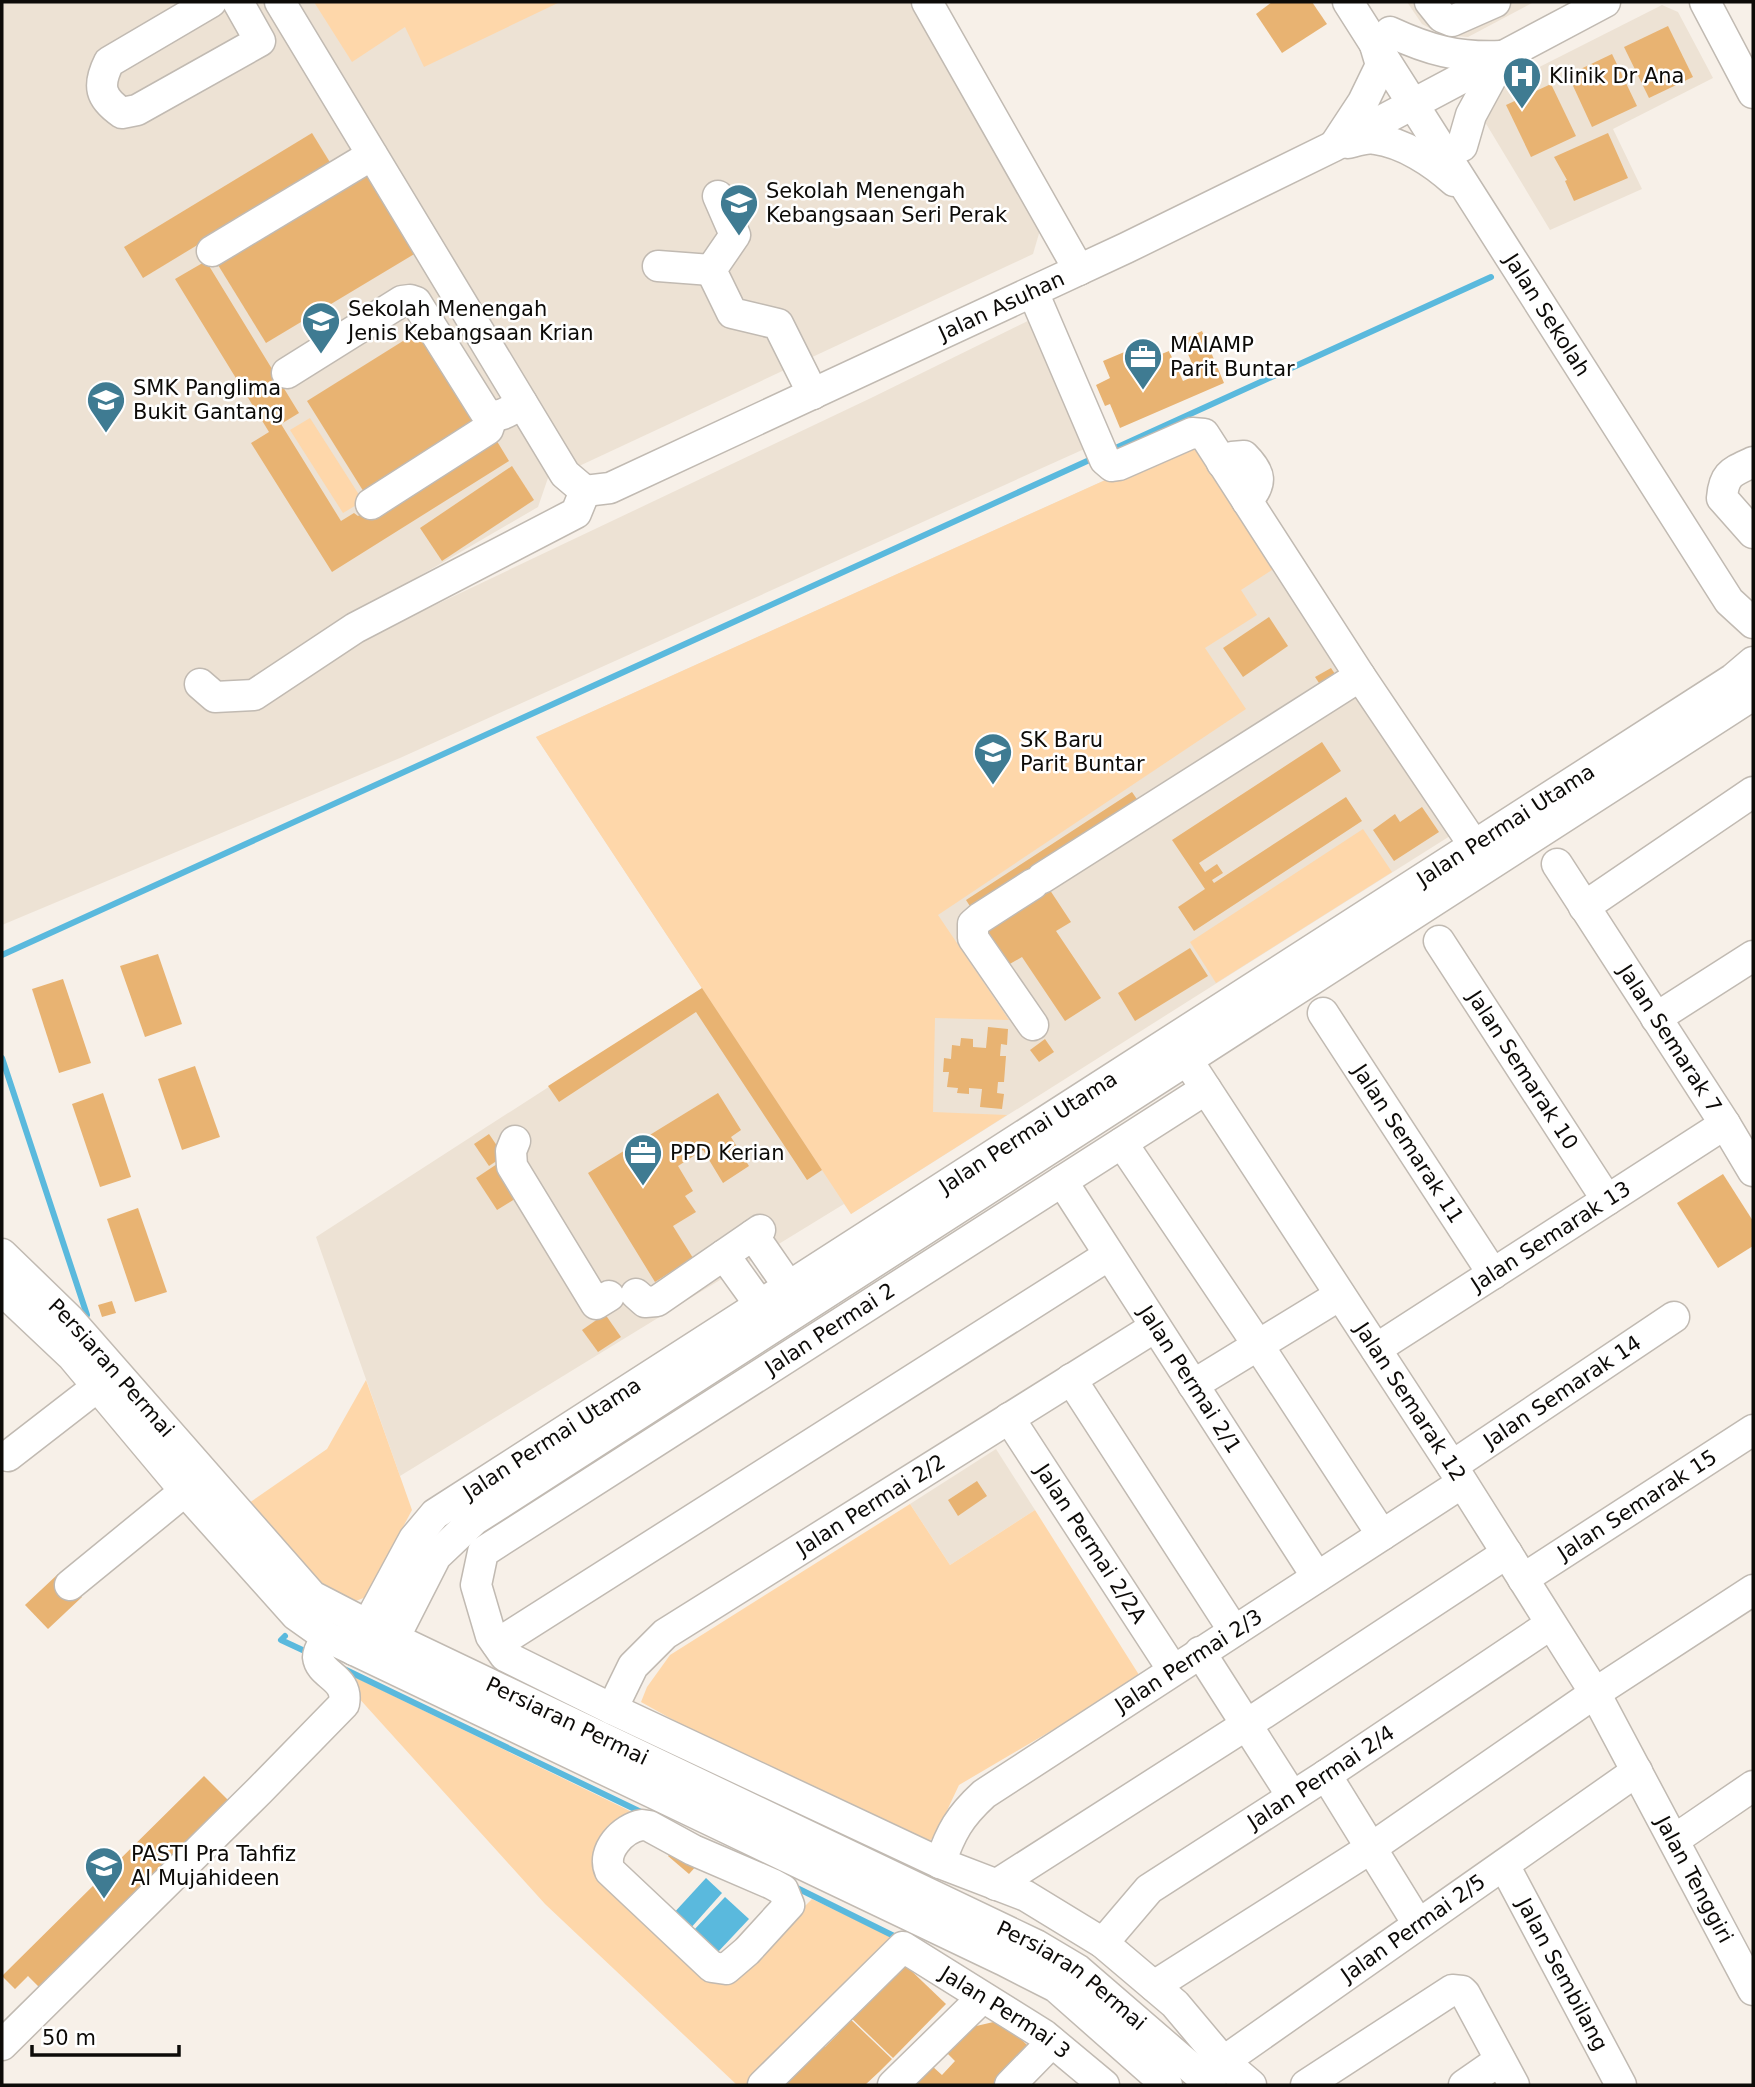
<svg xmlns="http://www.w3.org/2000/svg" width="1755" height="2087" viewBox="0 0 1755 2087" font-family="'DejaVu Sans',sans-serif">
<rect width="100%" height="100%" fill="#f7f0e8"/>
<!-- built -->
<g fill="#ede2d4">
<path d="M2,2h265l282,473 -11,32 -213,124 11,21 535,-254 165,-81 55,129 -691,312 -398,167z"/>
<path d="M299,2h614l130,218 -10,34 -456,213z"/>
<path d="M1407,2h127l-66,35 -26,-2 -20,-11z"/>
<path d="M1662,5l16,7 35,66 -100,51 29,60 -92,41 -65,-108 11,-33z"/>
<path d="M1194,440l256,396 -599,378 -7,-10 -444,272 -84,-239 386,-249 -166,-251z"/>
<path d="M996,1449l39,61 -85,55 -40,-61z"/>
</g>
<!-- green -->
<g fill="#fed7aa">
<path d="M314,2h246l-136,65 -19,-40 -53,35z"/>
<path d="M310,418l53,83 -20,12 -53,-83z"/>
<path d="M1194,440l81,128 -34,22 16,25 -52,33 41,61 -308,206 71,105 -74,-2 -2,94 74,3 -156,99 -315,-477z"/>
<path d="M1363,829l29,43 -176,111 -26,-41z"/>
<path d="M366,1380l46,130 -46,87 -23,9 -28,-16 -66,-87 78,-54z"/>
<path d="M910,1504l40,61 85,-55 106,168 -182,107 -24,51 -10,9 -212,-103 -72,-40 6,-15 23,-32z"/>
<path d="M328,1664l306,149 -33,39 131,127 80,-80 88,42 -151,144h-12l-192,-181z"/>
</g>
<!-- water -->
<g fill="#5ab9dd">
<path d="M706,1878l16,15 -33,37 -17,-15z"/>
<path d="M725,1897l24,22 -32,34 -24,-22z"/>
</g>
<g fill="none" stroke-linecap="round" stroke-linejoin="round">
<!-- stream -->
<g stroke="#5ab9dd" stroke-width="6">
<path d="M1109,451l382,-174"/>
<path d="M2,955l1094,-498"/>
<path d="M2,1058l85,257"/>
<path d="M285,1636l-4,4 28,13"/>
<path d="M344,1669l299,144"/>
<path d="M793,1886l107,53"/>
</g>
</g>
<!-- building -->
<g fill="#e8b372">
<path d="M1272,2h40l15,22 -45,29 -26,-39z"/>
<path d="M1668,26l25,51 -44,21 -25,-51z"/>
<path d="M1612,54l25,52 -45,21 -24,-52z"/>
<path d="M1551,84l25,52 -45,21 -25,-52z"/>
<path d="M312,133l19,31 -188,114 -19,-31z"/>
<path d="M1608,133l20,45 -54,23 -9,-20 2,-1 -13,-23z"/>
<path d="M368,174l48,79 -150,90 -48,-78z"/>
<path d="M206,261l93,152 -18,11 60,97 13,-8 4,3 134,-83 17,28 -177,111 -81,-129 18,-11 -94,-153z"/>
<path d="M427,326l60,96 -120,75 -60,-96z"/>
<path d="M1202,331l22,52 -104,45 -10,-24 -5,2 -9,-21 14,-7 -7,-17 45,-19 6,15 15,-6 14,30 14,-6 -15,-35z"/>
<path d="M512,466l22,34 -92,61 -22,-33z"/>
<path d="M1269,617l19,29 -45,31 -20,-29z"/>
<path d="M1331,668l6,9 -16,9 -6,-9z"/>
<path d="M1322,742l19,29 -142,92 6,9 12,-8 6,9 -11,7 2,3 132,-86 16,24 -168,110 -16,-24 27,-18 -33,-49z"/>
<path d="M1132,792l9,13 -103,67 33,50 -15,9 45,67 -36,23 -43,-64 -14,8 -42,-65z"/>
<path d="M1422,807l17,25 -45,29 -21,-31 22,-16 5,8z"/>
<path d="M1190,948l18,28 -73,45 -17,-28z"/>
<path d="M158,954l24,70 -37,13 -25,-71z"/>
<path d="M63,979l28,84 -32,10 -27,-84z"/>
<path d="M702,988l120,182 -15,10 -111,-168 -137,90 -11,-16z"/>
<path d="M988,1027l20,2 -1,16 -6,-1 -1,12h6l-2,26h-6l-1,11 7,1 -2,15 -22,-2 2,-18 -13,-1v6l-12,-1 1,-5 -11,-1 2,-15h-6l1,-14 7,1 1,-14 8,1 1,-8 12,1v8l13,1z"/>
<path d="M1045,1039l9,13 -15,10 -9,-12z"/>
<path d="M195,1066l25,71 -38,13 -24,-71z"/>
<path d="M103,1093l28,84 -31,10 -28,-83z"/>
<path d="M718,1093l23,37 -10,7 18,29 -26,17 -20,-33 -25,16 15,25 -8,5 11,16 -23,14 20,32 -38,24 -67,-109z"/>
<path d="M489,1134l15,22 -15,10 -15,-22z"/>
<path d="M497,1164l21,33 -21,13 -21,-32z"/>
<path d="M1723,1174l30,47v25l-35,22 -41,-65z"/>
<path d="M138,1208l29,84 -32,10 -28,-83z"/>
<path d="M112,1301l4,12 -14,4 -4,-12z"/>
<path d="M605,1314l16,23 -23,15 -16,-22z"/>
<path d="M977,1481l10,15 -29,20 -10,-16z"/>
<path d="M58,1574l24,23 -34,32 -23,-24z"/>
<path d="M204,1776l26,26 -188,188 -14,-14 -13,13 -13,-13z"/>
<path d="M678,1845l20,19 -9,10 -21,-18z"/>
<path d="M900,1960l46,44 -53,54 -46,-44z"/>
<path d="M846,2015l46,44 -13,13 -14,13h-87l41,-43 6,5 14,-14 -6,-5z"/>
<path d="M1002,2020l32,32 -33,33h-87l18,-19 10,9 13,-14 -9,-9 26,-25z"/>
</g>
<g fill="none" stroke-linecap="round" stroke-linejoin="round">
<!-- minor casing -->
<g stroke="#c1bab2" stroke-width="33">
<g id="minor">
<path d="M211,2l-102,60c-12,24 -9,36 13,51l15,-3 123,-69 -22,-39"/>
<path d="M280,2l285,472 20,17"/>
<path d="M927,2l152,268"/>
<path id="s1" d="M1348,2l381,599 24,22"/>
<path d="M1430,2l12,15 10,4 43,-19"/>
<path d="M1705,2l48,91"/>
<path d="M1390,32c39,18 68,26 111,24"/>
<path d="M1336,143l27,-41 18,-37 -6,-20"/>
<path d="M1348,143c8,-2 19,-6 27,-4 29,4 58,23 79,42"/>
<path d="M1462,146l9,-31 32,-59"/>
<path d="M718,196l17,39 -24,35 21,43 46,11 35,70"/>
<path d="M212,251l160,-96"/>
<path d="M658,266l53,4"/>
<path d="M1033,292l72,168 7,6 7,-1 73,-32 12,1 156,242 124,184"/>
<path d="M287,373l115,-72 8,-1 6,2 69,110c13,9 26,-2 37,-9"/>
<path d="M1753,462c-21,10 -29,11 -31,36l31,35"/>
<path d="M1222,463l10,-6 12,-1c17,17 19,27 3,45"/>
<path id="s2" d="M585,491l25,-3 516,-240 208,-102 271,-144"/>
<path d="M371,504l117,-75 2,-6v-8"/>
<path d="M200,684l15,13 39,-2 101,-67 221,-115 9,-22"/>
<path id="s3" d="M1557,864l168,260 28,47"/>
<path d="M1042,878l318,-202"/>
<path d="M1033,884l-53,34 -7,6v14l60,87"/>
<path d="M1584,907l169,-115"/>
<path id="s4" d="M1439,941l168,259"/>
<path id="s5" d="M1323,1013l170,261"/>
<path d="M1656,1018l97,-62"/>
<path id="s6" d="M1195,1072l257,394 143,227 158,297"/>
<path d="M1206,1089l-723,463 -7,33 15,51 14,20 107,53 328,154 86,33 77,47 72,61 48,57 28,24"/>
<path d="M515,1141l-4,10 1,15 84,138 13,-8"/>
<path d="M1122,1143l136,202 124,190"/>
<path id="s7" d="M1062,1181l255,396"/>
<path d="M753,1235l36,52"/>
<path id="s8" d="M2,1254l66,64 244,278 81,42 643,307 42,25 133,115"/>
<path d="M724,1255l36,50"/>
<path d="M2,1290l70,66 113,135 111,124 31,22 676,323 53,27 111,98"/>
<path d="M636,1294l9,8 12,-1 103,-71"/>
<path id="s9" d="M1376,1349l349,-225"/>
<path d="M1071,1379l163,252"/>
<path d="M1193,1385l147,-90"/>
<path id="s10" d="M1009,1418l164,252"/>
<path d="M8,1456l89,-69"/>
<path id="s11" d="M1452,1466l222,-149"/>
<path id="s12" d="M1523,1579l230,-149"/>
<path d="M70,1585l115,-94"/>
<path d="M497,1644l612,-389"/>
<path id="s13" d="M354,1650l60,-111 21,-25 1298,-835 20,-17"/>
<path d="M1200,1652l92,144"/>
<path d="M382,1662l54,-106 38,-36 1279,-825"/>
<path id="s14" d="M612,1709l21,-43 32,-32 490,-307"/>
<path d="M1326,1775l92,149"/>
<path d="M642,1825l7,1 44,24 79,34 11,6 6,15 -42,46 -21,18 -14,-2 -102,-96c-9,-20 13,-43 32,-46z"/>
<path d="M1674,1840l79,-54"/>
<path id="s15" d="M940,1863c11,-31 19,-46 44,-69l478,-311"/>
<path id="s16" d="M1504,1865l117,220"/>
<path d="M996,1885l250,-160 261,-172"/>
<path id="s17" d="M1103,1943l46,-54 177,-114 225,-151"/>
<path d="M1154,1986l217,-138 224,-155 158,-103"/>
<path d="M2,2045l257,-254 85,-87c5,-27 -24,-28 -26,-47 0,-7 6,-15 9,-20"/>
<path id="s18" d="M1207,2073l430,-302"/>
<path id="s19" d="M763,2085l140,-138 141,88 60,50"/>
<path d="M893,2085l89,-87"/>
<path d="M1010,2085l42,-43"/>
<path d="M1306,2085l146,-95 10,1 3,3 49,91"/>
<path d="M1464,2085l36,-25"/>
</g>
</g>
<!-- minor -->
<use href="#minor" stroke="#fff" stroke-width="30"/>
</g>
<!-- icons -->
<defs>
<g id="hospital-pin" transform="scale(2.0125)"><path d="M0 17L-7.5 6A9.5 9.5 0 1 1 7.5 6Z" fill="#3f7b92" stroke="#fff"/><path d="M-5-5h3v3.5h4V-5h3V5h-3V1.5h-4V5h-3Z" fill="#fff"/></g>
<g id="school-pin" transform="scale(2.0125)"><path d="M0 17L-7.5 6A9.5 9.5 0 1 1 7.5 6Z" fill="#3f7b92" stroke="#fff"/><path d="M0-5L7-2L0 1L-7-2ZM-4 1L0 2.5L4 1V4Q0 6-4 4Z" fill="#fff"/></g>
<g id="office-pin" transform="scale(2.0125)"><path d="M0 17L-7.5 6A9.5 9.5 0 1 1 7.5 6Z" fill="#3f7b92" stroke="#fff"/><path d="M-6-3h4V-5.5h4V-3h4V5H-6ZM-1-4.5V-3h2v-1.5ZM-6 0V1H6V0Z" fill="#fff"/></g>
</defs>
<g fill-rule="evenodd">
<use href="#hospital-pin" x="1522" y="76"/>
<use href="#school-pin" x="739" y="203"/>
<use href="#school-pin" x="321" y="321"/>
<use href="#office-pin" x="1143" y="357"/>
<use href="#school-pin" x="106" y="400"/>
<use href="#school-pin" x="993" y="752"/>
<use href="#office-pin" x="643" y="1153"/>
<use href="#school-pin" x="104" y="1866"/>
</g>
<g text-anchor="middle" stroke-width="5" stroke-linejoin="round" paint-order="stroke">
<!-- poi labels -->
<g font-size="21" fill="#0d0b08" stroke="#fff" text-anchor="start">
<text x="1549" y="83">Klinik Dr Ana</text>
<text x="766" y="198">Sekolah Menengah<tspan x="766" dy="24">Kebangsaan Seri Perak</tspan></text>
<text x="348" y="316">Sekolah Menengah<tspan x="348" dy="24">Jenis Kebangsaan Krian</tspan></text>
<text x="1170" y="352">MAIAMP<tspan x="1170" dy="24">Parit Buntar</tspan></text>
<text x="133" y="395">SMK Panglima<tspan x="133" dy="24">Bukit Gantang</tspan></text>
<text x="1020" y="747">SK Baru<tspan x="1020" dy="24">Parit Buntar</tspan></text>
<text x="670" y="1160">PPD Kerian</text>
<text x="131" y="1861">PASTI Pra Tahfiz<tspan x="131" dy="24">Al Mujahideen</tspan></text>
</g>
<!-- street labels -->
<g font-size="21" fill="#0d0b08" stroke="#fff">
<text dy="7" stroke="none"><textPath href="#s2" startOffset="457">Jalan Asuhan</textPath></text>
<text dy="7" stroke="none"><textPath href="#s1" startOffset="371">Jalan Sekolah</textPath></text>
<text dy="7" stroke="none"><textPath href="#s13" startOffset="1432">Jalan Permai Utama</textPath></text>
<text dy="7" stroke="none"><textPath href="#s3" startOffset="208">Jalan Semarak 7</textPath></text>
<text dy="7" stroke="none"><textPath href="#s4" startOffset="154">Jalan Semarak 10</textPath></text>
<text dy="7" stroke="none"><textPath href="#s13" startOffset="864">Jalan Permai Utama</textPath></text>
<text dy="7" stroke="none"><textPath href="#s5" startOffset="156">Jalan Semarak 11</textPath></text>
<text dy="7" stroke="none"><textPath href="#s9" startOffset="208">Jalan Semarak 13</textPath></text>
<text transform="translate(830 1329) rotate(-33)" y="7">Jalan Permai 2</text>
<text dy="7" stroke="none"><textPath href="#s8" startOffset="158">Persiaran Permai</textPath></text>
<text dy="7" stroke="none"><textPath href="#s7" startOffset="236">Jalan Permai 2/1</textPath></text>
<text dy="7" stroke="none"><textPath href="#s11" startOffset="133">Jalan Semarak 14</textPath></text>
<text dy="7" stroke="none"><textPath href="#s6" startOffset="394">Jalan Semarak 12</textPath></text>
<text dy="7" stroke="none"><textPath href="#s13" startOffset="298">Jalan Permai Utama</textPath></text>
<text dy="7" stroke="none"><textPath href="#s14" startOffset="336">Jalan Permai 2/2</textPath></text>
<text dy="7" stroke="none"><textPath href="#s12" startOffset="136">Jalan Semarak 15</textPath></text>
<text dy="7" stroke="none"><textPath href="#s10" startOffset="150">Jalan Permai 2/2A</textPath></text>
<text dy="7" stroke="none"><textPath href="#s15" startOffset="327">Jalan Permai 2/3</textPath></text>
<text dy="7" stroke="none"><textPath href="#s8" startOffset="746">Persiaran Permai</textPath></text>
<text dy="7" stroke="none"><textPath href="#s17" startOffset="276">Jalan Permai 2/4</textPath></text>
<text dy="7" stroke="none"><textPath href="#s6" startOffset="950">Jalan Tenggiri</textPath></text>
<text dy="7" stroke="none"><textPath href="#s18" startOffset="252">Jalan Permai 2/5</textPath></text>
<text dy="7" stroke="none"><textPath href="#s16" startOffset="124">Jalan Sembilang</textPath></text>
<text dy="7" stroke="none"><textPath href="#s8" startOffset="1312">Persiaran Permai</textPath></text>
<text dy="7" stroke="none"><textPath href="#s19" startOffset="318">Jalan Permai 3</textPath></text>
</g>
</g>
<!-- border -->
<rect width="1755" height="2087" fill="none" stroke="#0d0b08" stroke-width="7"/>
<!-- scale -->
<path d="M32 2045v10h147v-10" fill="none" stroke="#0d0b08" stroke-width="3.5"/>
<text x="42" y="2045" font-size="21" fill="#0d0b08" stroke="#ffffff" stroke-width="5" paint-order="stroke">50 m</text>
</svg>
